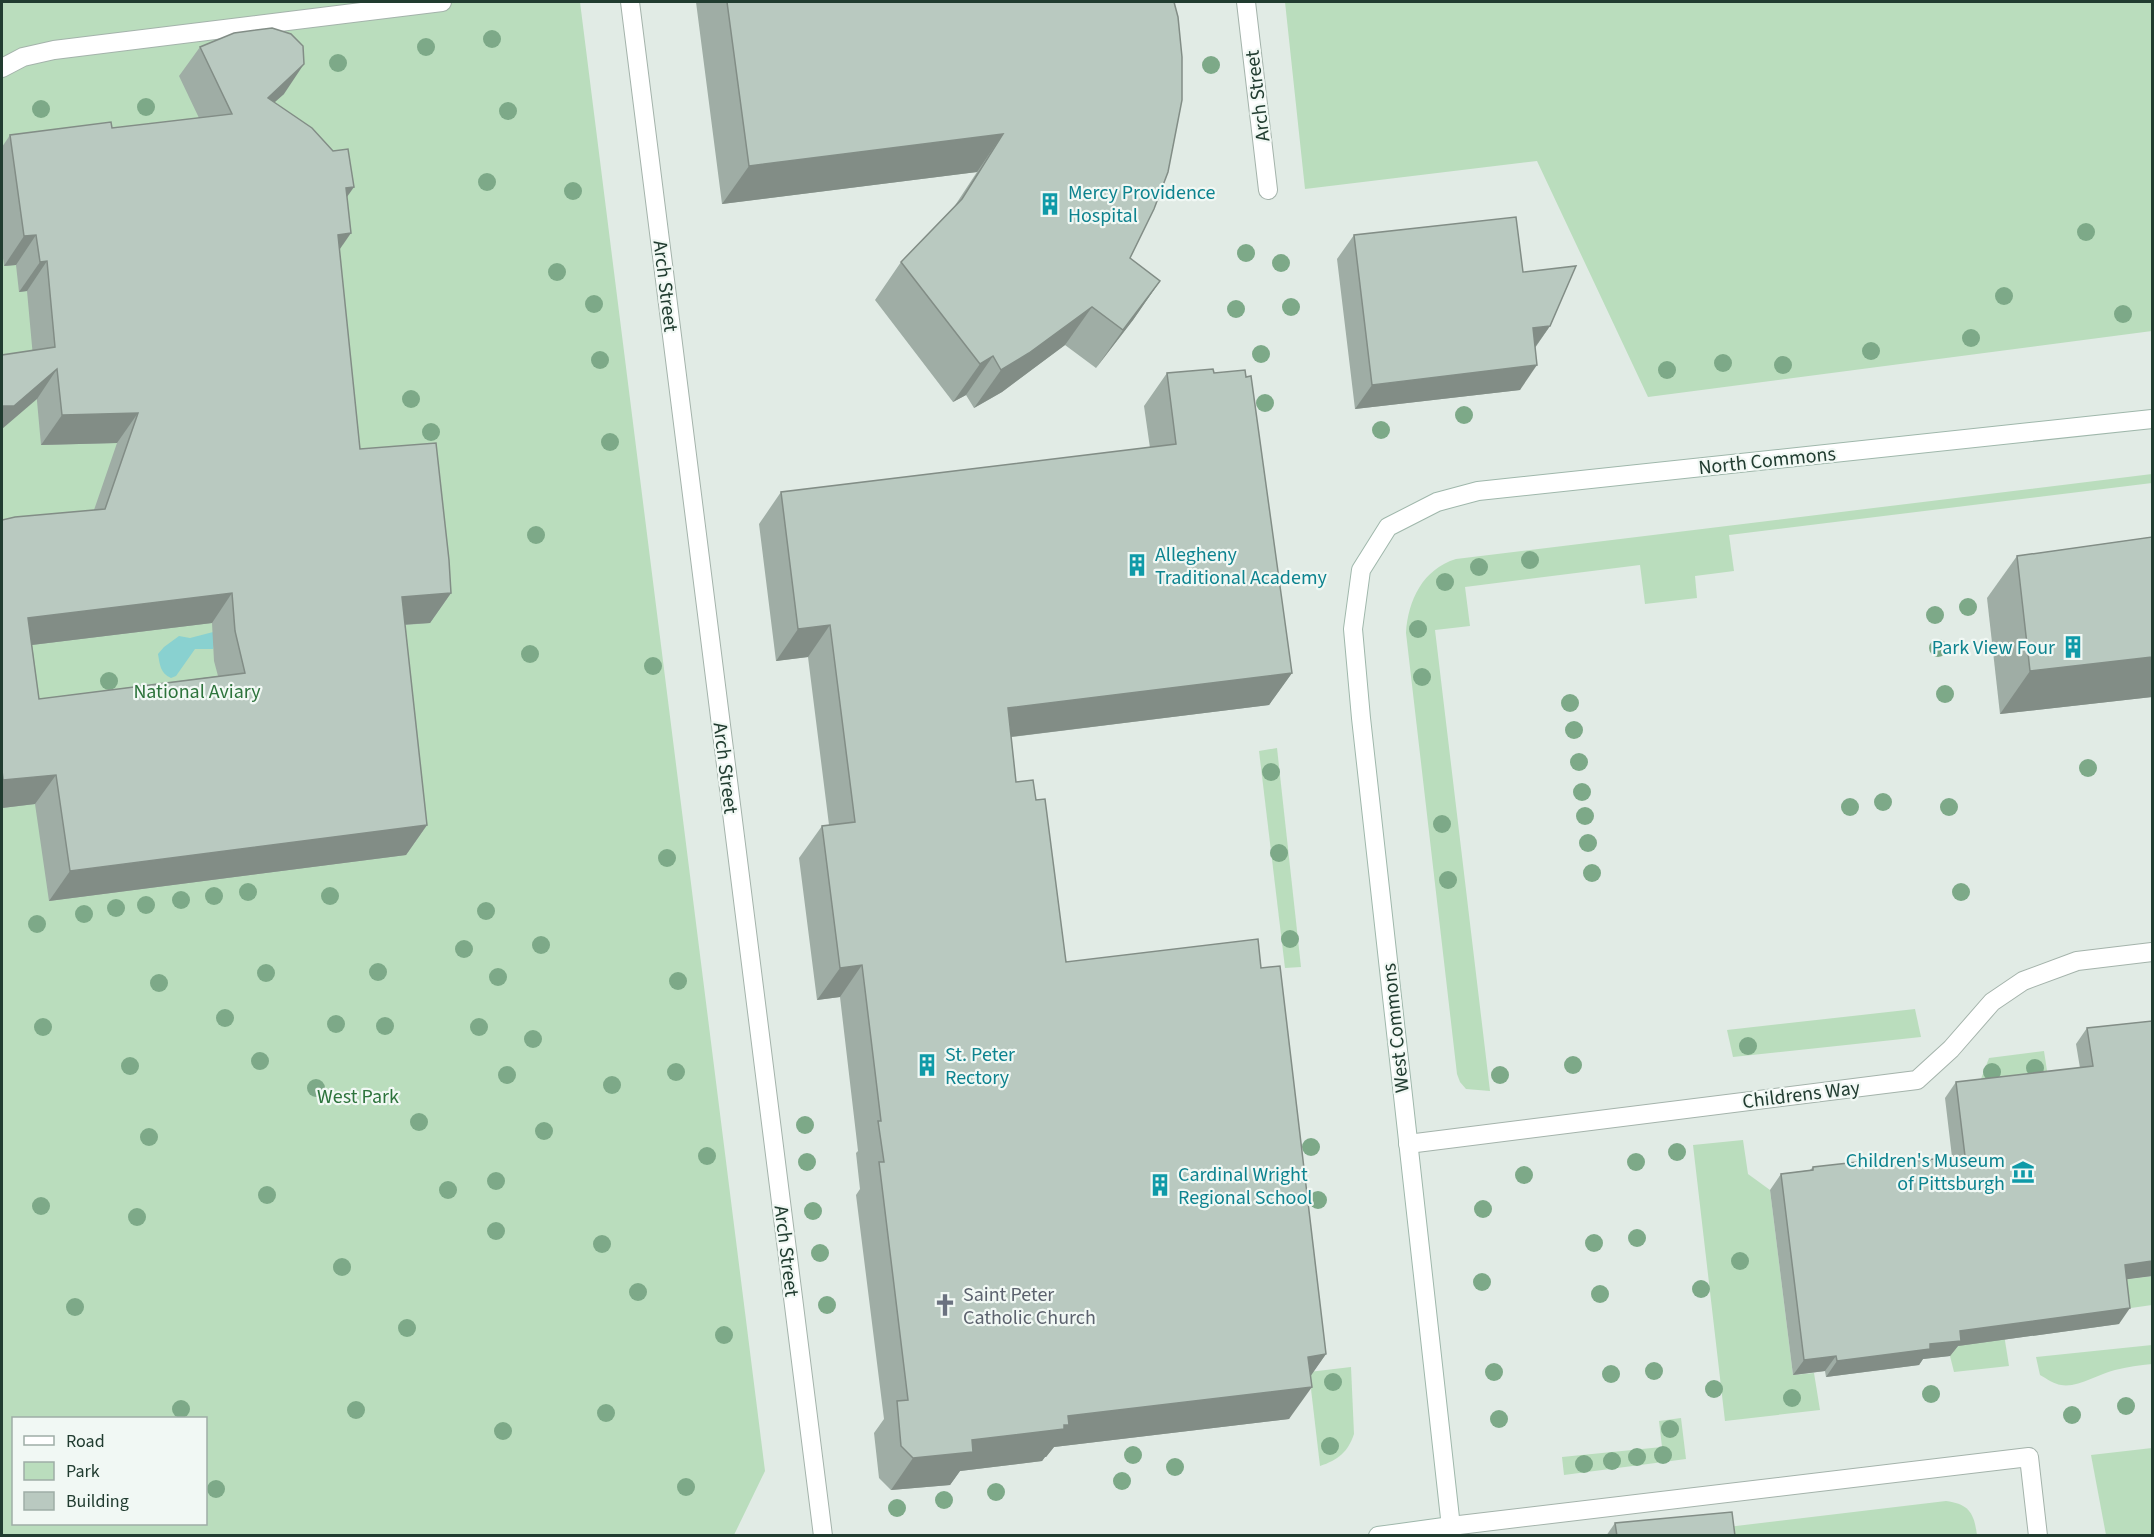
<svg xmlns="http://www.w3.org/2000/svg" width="2154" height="1537" viewBox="0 0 2154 1537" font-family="'Source Sans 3',sans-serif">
<rect width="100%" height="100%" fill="#e1ebe5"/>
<!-- green -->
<g fill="#baddbd" fill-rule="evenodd">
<path d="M2,2h578l185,1469 -31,64h-732zM14,1418h192v106h-192z"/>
<path d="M1285,2h867v329l-504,66 -111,-236 -232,28z"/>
<path d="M2152,474v9l-423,52 5,36 -39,5 2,22 -52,6 -5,-39 -175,22 5,39 -35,4 55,461 -24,-2 -6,-7 -3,-8 -51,-441c2,-33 17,-64 50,-74z"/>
<path d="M1277,748l24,219 -16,1 -26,-217z"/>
<path d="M1915,1009l6,28 -188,20 -6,-27z"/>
<path d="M2044,1051l4,26 -69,7 10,-26z"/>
<path d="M1743,1140l5,34 22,16 23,185 21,-2 6,37 -95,11 -32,-276z"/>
<path d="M1957,1272l43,37 9,57 -55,6 -4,-16z"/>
<path d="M2152,1276v29l-35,5 -3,-29z"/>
<path d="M2152,1345v19c-12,1 -25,3 -37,6 -17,4 -37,18 -54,15 -7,-1 -14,-6 -21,-10l-4,-18z"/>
<path d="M1351,1367l3,67c-6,18 -16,26 -34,32l-11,-94z"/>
<path d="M1681,1418l5,41 -122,16 -2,-18 100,-10 -3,-26z"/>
<path d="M2152,1448v87h-46l-15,-80z"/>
<path d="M1946,1501c23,3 28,12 31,34l-325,1z"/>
</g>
<!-- water -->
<path fill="#89d1d0" d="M217,631l-4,18h-18l-19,27 -5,2c-11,-5 -11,-13 -13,-24l6,-7 15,-11 11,2z"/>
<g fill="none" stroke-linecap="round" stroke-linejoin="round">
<!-- lane casing -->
<g stroke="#a4b3ab" stroke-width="20">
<path id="lane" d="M2,68l21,-11 31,-7 388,-48"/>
</g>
<!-- street casing -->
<g stroke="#a4b3ab" stroke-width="20">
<g id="street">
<path d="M630,2l193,1534"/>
<path d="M1246,2l22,188"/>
<path d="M1408,1144l509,-64 34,-31 41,-47 31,-21 54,-20 75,-9"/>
<path d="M1451,1526l578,-69 9,79"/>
</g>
</g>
<!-- secondary casing -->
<g stroke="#9fb7ab" stroke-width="20">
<g id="secondary">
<path d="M1378,1536l73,-10"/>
<path d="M1452,1536l-91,-818 -8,-89 8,-59 27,-43 49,-25 41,-11 674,-72"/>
</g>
</g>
<!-- lane -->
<use href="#lane" stroke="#fff" stroke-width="18"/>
<!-- street -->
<use href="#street" stroke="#fff" stroke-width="18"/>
<!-- secondary -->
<use href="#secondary" stroke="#fff" stroke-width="18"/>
</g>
<!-- trees -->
<g fill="#7da988">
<circle cx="492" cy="39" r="9"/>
<circle cx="426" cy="47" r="9"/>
<circle cx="338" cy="63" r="9"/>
<circle cx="1211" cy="65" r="9"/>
<circle cx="146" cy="107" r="9"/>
<circle cx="41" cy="109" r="9"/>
<circle cx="508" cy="111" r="9"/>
<circle cx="487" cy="182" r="9"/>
<circle cx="573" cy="191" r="9"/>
<circle cx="2086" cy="232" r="9"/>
<circle cx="1246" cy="253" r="9"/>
<circle cx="1281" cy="263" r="9"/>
<circle cx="557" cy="272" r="9"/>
<circle cx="2004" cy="296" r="9"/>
<circle cx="594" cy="304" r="9"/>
<circle cx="1291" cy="307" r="9"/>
<circle cx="1236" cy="309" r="9"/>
<circle cx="2123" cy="314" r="9"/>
<circle cx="1971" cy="338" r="9"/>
<circle cx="1871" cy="351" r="9"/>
<circle cx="1261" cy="354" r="9"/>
<circle cx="600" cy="360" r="9"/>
<circle cx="1723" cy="363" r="9"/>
<circle cx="1783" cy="365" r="9"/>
<circle cx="1667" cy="370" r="9"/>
<circle cx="411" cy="399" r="9"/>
<circle cx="1265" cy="403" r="9"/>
<circle cx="1464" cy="415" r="9"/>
<circle cx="1381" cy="430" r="9"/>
<circle cx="431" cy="432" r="9"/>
<circle cx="610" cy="442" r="9"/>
<circle cx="536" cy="535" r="9"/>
<circle cx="1530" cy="560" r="9"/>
<circle cx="1479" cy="567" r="9"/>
<circle cx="1445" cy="582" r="9"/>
<circle cx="1968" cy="607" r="9"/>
<circle cx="1935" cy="615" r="9"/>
<circle cx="1418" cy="629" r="9"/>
<circle cx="1938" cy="648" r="9"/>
<circle cx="530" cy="654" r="9"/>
<circle cx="653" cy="666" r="9"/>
<circle cx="1422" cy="677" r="9"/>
<circle cx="109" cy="681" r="9"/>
<circle cx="1945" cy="694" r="9"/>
<circle cx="1570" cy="703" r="9"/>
<circle cx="1574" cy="730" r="9"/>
<circle cx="1579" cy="762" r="9"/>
<circle cx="2088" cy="768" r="9"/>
<circle cx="1271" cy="772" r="9"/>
<circle cx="1582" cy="792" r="9"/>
<circle cx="1883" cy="802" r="9"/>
<circle cx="1850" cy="807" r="9"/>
<circle cx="1949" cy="807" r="9"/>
<circle cx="1585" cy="816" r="9"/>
<circle cx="1442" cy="824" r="9"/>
<circle cx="1588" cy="843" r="9"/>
<circle cx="1279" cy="853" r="9"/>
<circle cx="667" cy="858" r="9"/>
<circle cx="1592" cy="873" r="9"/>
<circle cx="1448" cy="880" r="9"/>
<circle cx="248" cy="892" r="9"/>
<circle cx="1961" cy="892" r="9"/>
<circle cx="214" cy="896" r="9"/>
<circle cx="330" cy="896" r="9"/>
<circle cx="181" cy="900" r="9"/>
<circle cx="146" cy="905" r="9"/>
<circle cx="116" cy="908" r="9"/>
<circle cx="486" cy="911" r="9"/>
<circle cx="84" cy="914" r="9"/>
<circle cx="37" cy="924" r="9"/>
<circle cx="1290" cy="939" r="9"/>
<circle cx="541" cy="945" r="9"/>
<circle cx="464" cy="949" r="9"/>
<circle cx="378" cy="972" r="9"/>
<circle cx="266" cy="973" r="9"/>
<circle cx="498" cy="977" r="9"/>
<circle cx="678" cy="981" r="9"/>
<circle cx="159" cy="983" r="9"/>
<circle cx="225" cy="1018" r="9"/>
<circle cx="336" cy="1024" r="9"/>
<circle cx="385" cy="1026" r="9"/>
<circle cx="43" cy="1027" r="9"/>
<circle cx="479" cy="1027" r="9"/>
<circle cx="533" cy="1039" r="9"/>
<circle cx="1748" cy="1046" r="9"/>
<circle cx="260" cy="1061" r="9"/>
<circle cx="1573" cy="1065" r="9"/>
<circle cx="130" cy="1066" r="9"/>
<circle cx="2035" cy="1068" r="9"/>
<circle cx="676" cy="1072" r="9"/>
<circle cx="1992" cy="1072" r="9"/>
<circle cx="507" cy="1075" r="9"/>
<circle cx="1500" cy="1075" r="9"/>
<circle cx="612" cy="1085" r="9"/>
<circle cx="316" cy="1088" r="9"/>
<circle cx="419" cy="1122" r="9"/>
<circle cx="805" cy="1125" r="9"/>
<circle cx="544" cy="1131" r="9"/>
<circle cx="149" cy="1137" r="9"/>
<circle cx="1311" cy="1147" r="9"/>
<circle cx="1677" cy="1152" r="9"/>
<circle cx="707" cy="1156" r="9"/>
<circle cx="807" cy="1162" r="9"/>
<circle cx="1636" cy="1162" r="9"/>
<circle cx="1524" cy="1175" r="9"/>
<circle cx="496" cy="1181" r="9"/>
<circle cx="448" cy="1190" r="9"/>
<circle cx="267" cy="1195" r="9"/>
<circle cx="1318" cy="1200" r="9"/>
<circle cx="41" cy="1206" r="9"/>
<circle cx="1483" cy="1209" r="9"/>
<circle cx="813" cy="1211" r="9"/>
<circle cx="137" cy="1217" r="9"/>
<circle cx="496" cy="1231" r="9"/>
<circle cx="1637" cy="1238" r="9"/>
<circle cx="1594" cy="1243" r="9"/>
<circle cx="602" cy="1244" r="9"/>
<circle cx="820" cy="1253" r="9"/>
<circle cx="1740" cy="1261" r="9"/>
<circle cx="342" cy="1267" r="9"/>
<circle cx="1482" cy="1282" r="9"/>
<circle cx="1701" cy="1289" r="9"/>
<circle cx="638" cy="1292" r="9"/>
<circle cx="1600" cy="1294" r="9"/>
<circle cx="827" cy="1305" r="9"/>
<circle cx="75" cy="1307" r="9"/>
<circle cx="407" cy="1328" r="9"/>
<circle cx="724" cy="1335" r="9"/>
<circle cx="1654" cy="1371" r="9"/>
<circle cx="1494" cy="1372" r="9"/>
<circle cx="1611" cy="1374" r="9"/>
<circle cx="1333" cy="1382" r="9"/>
<circle cx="1714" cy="1389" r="9"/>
<circle cx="1931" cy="1394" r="9"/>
<circle cx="1792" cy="1398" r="9"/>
<circle cx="2126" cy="1406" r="9"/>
<circle cx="181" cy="1409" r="9"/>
<circle cx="356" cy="1410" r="9"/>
<circle cx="606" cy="1413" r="9"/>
<circle cx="2072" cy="1415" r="9"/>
<circle cx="1499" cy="1419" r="9"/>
<circle cx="1670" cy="1429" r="9"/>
<circle cx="503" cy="1431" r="9"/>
<circle cx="1330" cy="1446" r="9"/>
<circle cx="1133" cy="1455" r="9"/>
<circle cx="1663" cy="1455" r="9"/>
<circle cx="1637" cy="1457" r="9"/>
<circle cx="1612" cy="1461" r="9"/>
<circle cx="1584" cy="1464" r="9"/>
<circle cx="1175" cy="1467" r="9"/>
<circle cx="1122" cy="1481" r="9"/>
<circle cx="686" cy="1487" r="9"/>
<circle cx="216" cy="1489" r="9"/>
<circle cx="996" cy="1492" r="9"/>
<circle cx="944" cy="1500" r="9"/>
<circle cx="897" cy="1508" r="9"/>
</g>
<!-- wall -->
<g fill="#9fada5" fill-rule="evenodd">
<path d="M696,2h478l-44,256 30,23 -27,39 -37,48 -31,-23 -63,47 -28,16 -8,-13 -13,7 -78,-102 26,-38 53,-55 23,-35 -255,32z"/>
<path d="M200,47l84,47 -10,8 73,95 -8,53 21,199 91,144 -21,30 -25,2 22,200 -21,30 -357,46 -14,-97 -33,4v-288l92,-10 23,-67 -76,2 -14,-154 -8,1 -3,-27 -12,1 -2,-16v-103l8,-12 102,-7 87,-10 -20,-42zM212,623l2,38 4,15 -179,23 -7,-54z"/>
<path d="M1354,235l169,37 27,54 -15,22 -15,42 -165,19 -18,-150z"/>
<path d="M1167,373h47l78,300 -23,32 -258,32 5,45 20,18 30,162 195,6 65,386 -16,22 -21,43 -235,28 -8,10h-1l-3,4 -82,10 -10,14 -59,5 -12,-12 -5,-45 10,-14 -28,-224 4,-6 -4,-36 2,-2 -18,-154 -23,3 -18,-142 23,-32 7,-1 -21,-168 -32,4 -17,-137 22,-32 369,-44 -6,-42z"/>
<path d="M2152,537v160l-152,17 -13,-116 30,-42z"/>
<path d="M2152,1021v255l-26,3 -7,45 -161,22 -8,10 -27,3 -4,6 -93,12 -1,-6 -32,4 -23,-185 11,-16 29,-4 3,-3 91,-5 48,-5 -7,-59 11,-16 124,-14 -4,-24 11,-16z"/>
<path d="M1615,1523l120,13h-129z"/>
</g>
<!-- shaded-wall -->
<g fill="#828d86">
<path d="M304,64l-20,30 -37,33 21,-29z"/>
<path d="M1003,134l-26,38 -255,32 27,-38z"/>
<path d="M354,187l-21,30 13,-29z"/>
<path d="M351,233l-20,29 7,-27z"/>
<path d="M36,235l-20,30 -12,1 20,-30z"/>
<path d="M47,261l-20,30 -8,1 21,-30z"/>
<path d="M1160,281l-27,39 -37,48 27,-38z"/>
<path d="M1092,307l-27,38 -63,47 -28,16 27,-38z"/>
<path d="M1550,326l-17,24v-22z"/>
<path d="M993,356l-27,39 -13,7 27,-38z"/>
<path d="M1537,365l-17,25 -165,19 17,-24z"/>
<path d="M57,369l-20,30 -35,30v-23z"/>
<path d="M138,413l-21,30 -76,2 21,-30z"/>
<path d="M232,593l-20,30 -205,25 21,-30z"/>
<path d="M451,593l-21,30 -49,3 21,-29z"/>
<path d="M830,625l-22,32 -32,4 22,-32z"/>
<path d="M2152,657v40l-152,17 30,-43z"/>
<path d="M1292,673l-23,32 -284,35 23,-32z"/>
<path d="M56,775l-21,29 -33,4v-26l1,-2z"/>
<path d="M427,825l-21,30 -357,46 21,-30z"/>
<path d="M862,965l-22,32 -23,3 23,-32z"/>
<path d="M2152,1261v15l-38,5 11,-16z"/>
<path d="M2130,1308l-11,16 -161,22 -8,10 -27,3 -4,6 -93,12 11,-16 93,-17 30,-13z"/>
<path d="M1326,1354l-23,33 5,-30z"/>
<path d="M1836,1356l-11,15 -32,4 11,-15z"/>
<path d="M1312,1387l-23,32 -235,28 -8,10h-1l-3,4 -82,10 -10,14 -59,5 22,-32 59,-18 96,-24z"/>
</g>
<!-- building -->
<g fill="#b9c9c0" stroke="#828d86" stroke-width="1.5" fill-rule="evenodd">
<path d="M727,2h447l4,15 4,40v43l-14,72 -14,37 -24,49 30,23 -37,49 -31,-23 -63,46 -28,17 -8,-14 -13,8 -79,-102 61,-63 41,-65 -254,32z"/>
<path d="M272,28l19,6 12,12 1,18 -36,34 44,30 21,23 15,-2 6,38 -8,1 5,45 -13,2 22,214 76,-6 13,117 2,33 -49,4 25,228 -357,46 -14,-96 -53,5 -1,-10v-250l13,-3 90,-8 33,-96 -76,2 -5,-46 -43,37h-12v-51l53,-8 -8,-86 -7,1 -4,-27 -12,1 -14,-101 101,-13 1,6 120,-14 -32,-67 34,-14zM232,593l3,38 10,42 -206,26 -11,-81z"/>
<path d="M1516,217l7,55 53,-6 -26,60 -17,2 4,37 -165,20 -18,-150z"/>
<path d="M1213,369l1,4 31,-3 1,7 5,-1 41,297 -284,35 8,74 17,-2 3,20 9,-1 21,163 192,-23 3,29 19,-2 46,388 -18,3 4,30 -244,29 1,9h-5v4l-92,11 1,12 -60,6 -12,-12 -4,-45 11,-1 -29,-238h5l-6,-41h3l-19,-156 -22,3 -18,-142 33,-4 -25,-197 -32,4 -17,-137 395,-48 -9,-71z"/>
<path d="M2152,537v120l-122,14 -13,-115z"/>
<path d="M2152,1021v240l-27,4 5,43 -170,23 1,10 -31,3v5l-93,12 -1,-5 -32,4 -23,-186 32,-4v-3l89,-10 2,5 61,-6 -9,-74 137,-16 -6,-38z"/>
<path d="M1732,1512l3,24h-118l-2,-13z"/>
</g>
<!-- icons -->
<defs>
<g id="building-bare" transform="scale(1.8)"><path d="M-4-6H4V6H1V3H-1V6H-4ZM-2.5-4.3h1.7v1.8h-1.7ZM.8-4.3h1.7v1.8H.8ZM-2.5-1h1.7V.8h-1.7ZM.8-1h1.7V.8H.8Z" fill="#0f9aa8" stroke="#f1f8f4" stroke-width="2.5" paint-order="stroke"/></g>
<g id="museum-bare" transform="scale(1.8)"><path d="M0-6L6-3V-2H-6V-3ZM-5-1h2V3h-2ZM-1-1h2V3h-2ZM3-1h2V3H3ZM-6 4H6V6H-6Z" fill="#0f9aa8" stroke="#f1f8f4" stroke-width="2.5" paint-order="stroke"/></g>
<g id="church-bare" transform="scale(1.8)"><path d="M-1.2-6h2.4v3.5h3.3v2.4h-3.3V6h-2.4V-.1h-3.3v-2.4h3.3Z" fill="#6b7280" stroke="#f1f8f4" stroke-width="2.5" paint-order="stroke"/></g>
</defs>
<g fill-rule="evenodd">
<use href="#building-bare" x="1050" y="204"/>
<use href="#building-bare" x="1137" y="565"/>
<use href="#building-bare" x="2073" y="647"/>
<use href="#building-bare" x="927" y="1065"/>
<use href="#museum-bare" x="2023" y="1172"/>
<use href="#building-bare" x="1160" y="1185"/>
<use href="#church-bare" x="945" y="1305"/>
</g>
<g text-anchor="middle" stroke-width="4.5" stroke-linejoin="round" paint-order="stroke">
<!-- street labels -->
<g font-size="20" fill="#213c30" stroke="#f1f8f4">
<text transform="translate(1257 96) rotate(-97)" y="7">Arch Street</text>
<text transform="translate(666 286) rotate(83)" y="7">Arch Street</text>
<text transform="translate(1767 460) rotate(-6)" y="7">North Commons</text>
<text transform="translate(726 768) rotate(83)" y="7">Arch Street</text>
<text transform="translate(1395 1028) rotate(-96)" y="7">West Commons</text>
<text transform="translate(1801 1094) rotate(-7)" y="7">Childrens Way</text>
<text transform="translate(787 1251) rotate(83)" y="7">Arch Street</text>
</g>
<!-- culture labels -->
<g font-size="20" fill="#0d838f" stroke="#f1f8f4" text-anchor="start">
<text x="1068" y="199">Mercy Providence<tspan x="1068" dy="23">Hospital</tspan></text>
<text x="1155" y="561">Allegheny<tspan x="1155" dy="23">Traditional Academy</tspan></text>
<text x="2055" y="654" text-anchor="end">Park View Four</text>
<text x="945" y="1061">St. Peter<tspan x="945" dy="23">Rectory</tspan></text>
<text x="2005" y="1167" text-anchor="end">Children's Museum<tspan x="2005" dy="23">of Pittsburgh</tspan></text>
<text x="1178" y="1181">Cardinal Wright<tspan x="1178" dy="23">Regional School</tspan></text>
</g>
<!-- park labels -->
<g font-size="20" fill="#2c733b" stroke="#f1f8f4">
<text x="197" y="698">National Aviary</text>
<text x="358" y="1103">West Park</text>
</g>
<!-- worship labels -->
<g font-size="20" fill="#5b616d" stroke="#f1f8f4" text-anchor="start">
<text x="963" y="1301">Saint Peter<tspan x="963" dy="23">Catholic Church</tspan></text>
</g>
</g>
<!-- border -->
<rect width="2154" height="1537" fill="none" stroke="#213c30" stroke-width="6"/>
<!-- legend -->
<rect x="12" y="1417" width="195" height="108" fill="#f1f8f4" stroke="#9eada6" stroke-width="1.5"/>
<rect x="24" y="1436" width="30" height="9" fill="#ffffff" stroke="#9eada6" stroke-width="1.5"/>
<text x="66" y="1447" font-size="18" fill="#213c30">Road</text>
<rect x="24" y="1462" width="30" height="18" fill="#baddbd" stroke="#9eada6" stroke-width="1.5"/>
<text x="66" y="1477" font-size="18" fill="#213c30">Park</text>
<rect x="24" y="1492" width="30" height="18" fill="#b9c9c0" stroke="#9eada6" stroke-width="1.5"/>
<text x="66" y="1507" font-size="18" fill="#213c30">Building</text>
</svg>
